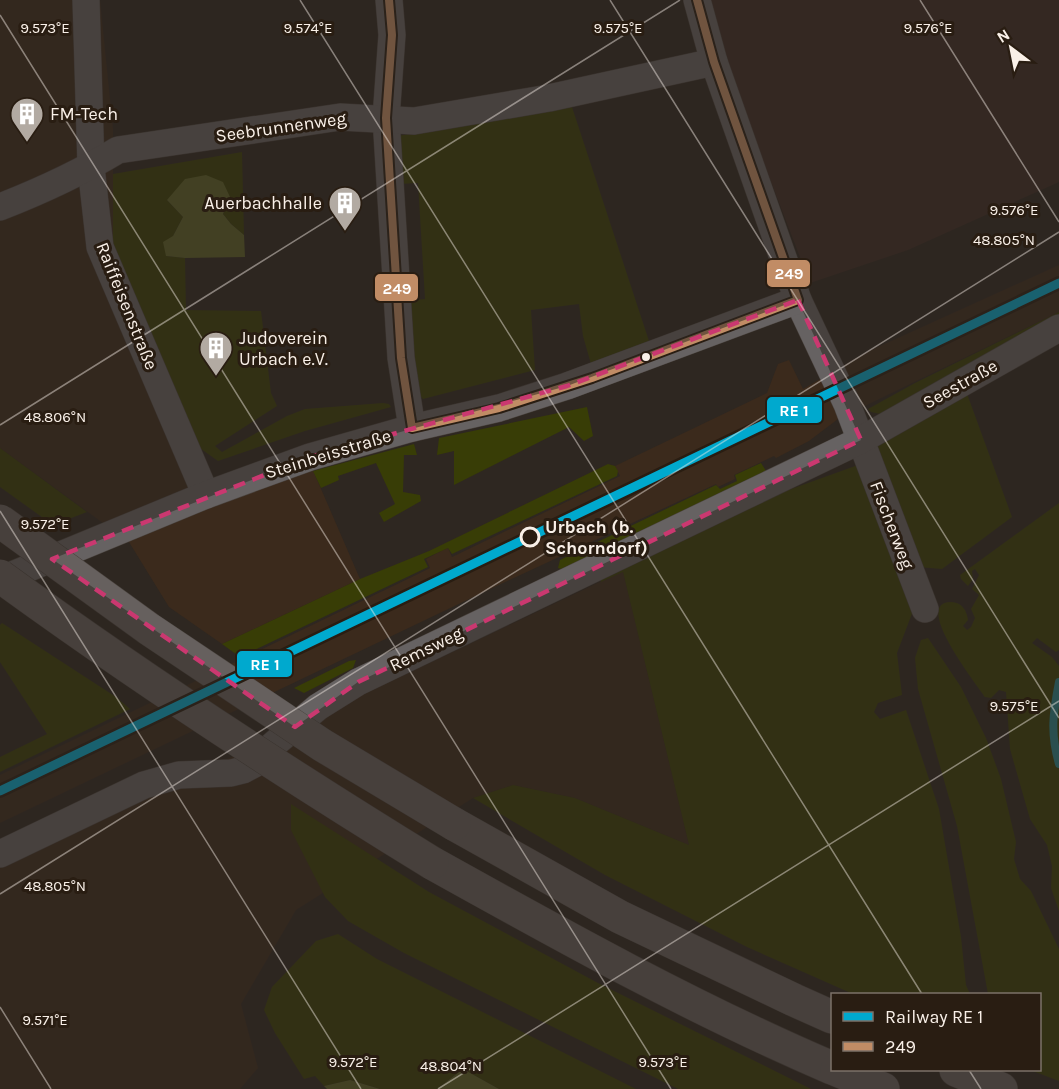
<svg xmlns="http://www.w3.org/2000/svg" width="1059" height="1089" viewBox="0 0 1059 1089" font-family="Karla,sans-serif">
<rect width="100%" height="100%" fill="#2e2721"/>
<!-- commercial -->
<path fill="#3d2b25" d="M708,0h351v182l-151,68 -98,33 -87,-226z"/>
<!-- built -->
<g fill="#3b2a1c">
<path d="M0,0h100l13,129v117l106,250 93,-28 48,111 -138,65 -53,-37 -40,-65 -129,-94z"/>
<path d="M1059,265v47l-221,107 -29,22 -33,17 -2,-2 -40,19 1,4 -17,8 -2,-3 -228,106 -488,233v-48l416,-200 14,-7 -4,-9 17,-9 5,-2 4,9 168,-81 -5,-10 152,-73 11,-29 11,-4 14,29 64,-37z"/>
<path d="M623,571l66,274 -114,-47 -62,-13 -40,13 -177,112 -55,94 17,64 -18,21h-240v-222z"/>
</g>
<!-- green -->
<g fill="#383d06">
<path d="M571,104l78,237 -58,23 -8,-28 -4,-32 -48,6 4,60 -112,29 -8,-9 -8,-89 18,-2 -7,-116 -19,1 -1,-48z"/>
<path d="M242,152l2,83 -13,-11 -8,-10 7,-17 -63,3 16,17 -10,19 -7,20 19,2 1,52 75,1 10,82 6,13 -62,40 7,6 65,-36 18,-7 78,-6 6,1 2,3 -86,24 -87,30 -21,-15 -84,-200v-72z"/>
<path d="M1059,312v8l-178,94 -10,-2 -3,-3 47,-26z"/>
<path d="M966,391l46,126 -70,52 -24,-2 -5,44 -16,42 5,42 -24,8 -4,9 6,7 26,-9 33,99 22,128 5,48 4,9h-117l-106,-47 -142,-72 -132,-77 40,-13 62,13 114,47 -66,-273 -22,10 -4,-9 161,-72 114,-41 -4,-13z"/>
<path d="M587,407l6,29 -9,5 -15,-14 -115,58v-34l-17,4 2,-17z"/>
<path d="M414,444l3,11h-13l-1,37 17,3 1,6 -37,21 -5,-9 16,-9 -19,-41 -38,13 1,4 -18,8 -8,-17z"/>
<path d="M0,448l87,64 -34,13 -53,-38z"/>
<path d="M761,463l5,8 -201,99 -7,-2 2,-8 156,-75 4,4 17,-8 -2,-6z"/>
<path d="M608,464l7,2 3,5 -1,5 -165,78 -4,-6 -24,11 4,8 -188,90 -18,-13 138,-65 69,-28z"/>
<path d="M1059,503v147l-3,2 -19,-14 -5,5 20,14 7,9v245l-8,-23 1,-22 -5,-21 -17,-26 -20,-70 -4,-57 -7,-2 -8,8 -6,-1c-7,-11 -74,-95 -34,-95 11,0 16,9 17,18l-5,6 4,4 4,-3 4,-9 -4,-9 8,-14 -7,-6 7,-14 -4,-6 -3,2 1,8 -5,7 -7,-7 -1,-4z"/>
<path d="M2,623l114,74 14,12 -130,63v-15l47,-23 -47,-72v-37z"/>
<path d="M928,638l33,49 25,51 15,41 15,63 -2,17 6,20 11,12 28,58v132l-29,-11h10v-76h-52l-31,-168 -39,-137 -3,-31 6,-18z"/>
<path d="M356,660l-3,8 -49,25 -10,-5 55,-27z"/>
<path d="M291,804l138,88 169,91 213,106h-133l-274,-136 -56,-32 -23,-24 -34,-67z"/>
<path d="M338,934l39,25 259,130h-137l-36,-20 -26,20h-57l-30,-9 -26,6 -9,-10 -11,3 -29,-46 -11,-23 8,-23 44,-46z"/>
</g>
<!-- forest -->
<g fill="#5b6027">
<path d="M206,175l17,7 7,15 -7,17 8,10 13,11 1,22 -60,1 -19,-2 -3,-14 10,-6 10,-19 -16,-17 18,-21z"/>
<path d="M463,1069l36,20h-62z"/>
<path d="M350,1080l30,9h-53l-3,-3z"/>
</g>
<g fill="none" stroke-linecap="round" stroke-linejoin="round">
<!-- stream -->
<path stroke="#268087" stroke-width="8" d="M1059,682c-6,31 -9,51 0,82"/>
<!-- minor casing -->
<g stroke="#4a433e" stroke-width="28">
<g id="minor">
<path d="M86,0l5,167 9,80 106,248"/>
<path d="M389,0l3,35 -6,83 15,240 11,70"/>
<path d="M697,0l17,62 84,238 49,104 78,205"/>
<path d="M0,207c41,-16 80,-34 118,-57l222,-33 74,4 135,-23 165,-36"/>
<path d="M0,580l206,-85 104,-38 102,-29 87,-20 68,-22 231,-86"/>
<path d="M0,854l144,-69 35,-10 52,-2 12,-3 15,-8 15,-17 45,-38 40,-25 503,-242 198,-112"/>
</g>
</g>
<!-- trunk casing -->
<g stroke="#4a433e" stroke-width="34">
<g id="trunk">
<path d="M454,824l166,93 174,83 38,17"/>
<path d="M432,863c131,73 262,146 400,205"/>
<path d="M837,1070l46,19"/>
<path d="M956,1070l45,19"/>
</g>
</g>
<!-- minor -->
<use href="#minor" stroke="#666262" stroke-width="27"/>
<!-- trunk -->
<use href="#trunk" stroke="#66605e" stroke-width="33"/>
<!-- trunk-bridge casing -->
<g stroke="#4a433e" stroke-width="34" stroke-linecap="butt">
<g id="trunk-bridge">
<path d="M0,521l149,108 173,116 132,79"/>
<path d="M0,576c140,102 284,196 432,287"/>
</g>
</g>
<!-- trunk-bridge -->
<use href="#trunk-bridge" stroke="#66605e" stroke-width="33"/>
<!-- bus-1 casing -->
<g stroke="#291d12" stroke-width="12">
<path id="bus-1" d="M389,0l3,35 -6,83 15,240 11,70 87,-20 93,-30 206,-78 -84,-238 -17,-62"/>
</g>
<!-- bus-1 -->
<use href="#bus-1" stroke="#c18c65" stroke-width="8"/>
<!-- rail-1 casing -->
<g stroke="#291d12" stroke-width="14">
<path id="rail-1" d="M0,791l1059,-508"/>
</g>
<!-- rail-1 -->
<use href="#rail-1" stroke="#00a9ce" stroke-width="9"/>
</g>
<!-- marked area -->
<path d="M0 0H1059V1089H0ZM798,300l63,140 -503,242 -63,45 -243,-168 258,-102 257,-71z" fill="#2e2721" fill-opacity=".55" fill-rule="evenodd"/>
<path fill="none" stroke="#ca3870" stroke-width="4.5" stroke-dasharray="12 8" stroke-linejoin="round" d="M798,300l63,140 -503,242 -63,45 -243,-168 258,-102 257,-71z"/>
<!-- ticks -->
<path fill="none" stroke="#f9f0e8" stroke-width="1.5" stroke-opacity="0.45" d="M300,0l622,994M610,0l449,718M920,0l139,222M0,15l671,1074M0,425l680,-425M0,511l361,578M0,894l1059,-662M0,1007l51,82M969,1070l12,19M438,1089l621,-388"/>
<!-- icons -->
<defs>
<g id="building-pin" transform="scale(1.725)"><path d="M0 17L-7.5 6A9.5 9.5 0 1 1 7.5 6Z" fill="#b2aaa2" stroke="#291d12"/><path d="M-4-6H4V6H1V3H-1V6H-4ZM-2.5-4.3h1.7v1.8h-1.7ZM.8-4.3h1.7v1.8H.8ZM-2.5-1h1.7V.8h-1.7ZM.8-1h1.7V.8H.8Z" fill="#fff"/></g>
</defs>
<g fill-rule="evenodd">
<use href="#building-pin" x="27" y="114"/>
<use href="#building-pin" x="345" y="203"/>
<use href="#building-pin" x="216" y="348"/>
</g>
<!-- markers -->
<circle fill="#f9f0e8" stroke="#291d12" stroke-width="2" cx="646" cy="357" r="5"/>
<circle fill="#291d12" stroke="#f9f0e8" stroke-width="3" cx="530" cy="537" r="9"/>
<g text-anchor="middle" stroke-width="6" stroke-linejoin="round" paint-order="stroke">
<!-- poi labels -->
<g font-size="18" fill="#f9f0e8" stroke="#291d12" text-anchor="start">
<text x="50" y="120">FM-Tech</text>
<text x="322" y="209" text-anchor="end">Auerbachhalle</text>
<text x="239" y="344">Judoverein<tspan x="239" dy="21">Urbach e.V.</tspan></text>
</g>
<!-- street labels -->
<g font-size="18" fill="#f9f0e8" stroke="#291d12">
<text transform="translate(281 127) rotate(-8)" y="6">Seebrunnenweg</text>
<text transform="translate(127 306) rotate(68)" y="6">Raiffeisenstraße</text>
<text transform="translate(960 384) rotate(-29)" y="6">Seestraße</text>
<text transform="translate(328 454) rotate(-17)" y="6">Steinbeisstraße</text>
<text transform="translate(892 525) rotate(69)" y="6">Fischerweg</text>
<text transform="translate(426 649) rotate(-26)" y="6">Remsweg</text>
</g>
<!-- stop labels -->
<g font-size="18" font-weight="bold" fill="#f9f0e8" stroke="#291d12" text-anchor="start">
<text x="545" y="533">Urbach (b.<tspan x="545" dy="21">Schorndorf)</tspan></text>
</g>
</g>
<g font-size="15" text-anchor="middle" fill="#f9f0e8" stroke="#291d12" stroke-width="6" stroke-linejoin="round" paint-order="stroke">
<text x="308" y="33">9.574°E</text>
<text x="618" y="33">9.575°E</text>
<text x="928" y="33">9.576°E</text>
<text x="45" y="33">9.573°E</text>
<text x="1014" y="215">9.576°E</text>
<text x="1004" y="245">48.805°N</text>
<text x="55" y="422">48.806°N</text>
<text x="45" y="529">9.572°E</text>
<text x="1014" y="711">9.575°E</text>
<text x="55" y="891">48.805°N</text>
<text x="45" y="1025">9.571°E</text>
<text x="353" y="1067">9.572°E</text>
<text x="663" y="1067">9.573°E</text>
<text x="451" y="1071">48.804°N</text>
</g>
<g stroke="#291d12" stroke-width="2">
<rect x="766" y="259" width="45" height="29" rx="6" fill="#c18c65"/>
<rect x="374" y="273" width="45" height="29" rx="6" fill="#c18c65"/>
<rect x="766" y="396" width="57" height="28" rx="6" fill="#00a9ce"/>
<rect x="236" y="650" width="57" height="28" rx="6" fill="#00a9ce"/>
</g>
<g font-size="16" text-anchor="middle" font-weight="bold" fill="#fff">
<text x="789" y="279">249</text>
<text x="397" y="294">249</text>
<text x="794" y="416">RE 1</text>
<text x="265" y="670">RE 1</text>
</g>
<!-- legend -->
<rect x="831" y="993" width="210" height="78" fill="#291d12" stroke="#7c7168" stroke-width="1.5"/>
<rect x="843" y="1012" width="30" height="9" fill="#00a9ce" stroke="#7c7168" stroke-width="1.5"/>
<text x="885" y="1023" font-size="18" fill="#f9f0e8">Railway RE 1</text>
<rect x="843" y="1042" width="30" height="9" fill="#c18c65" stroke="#7c7168" stroke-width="1.5"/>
<text x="885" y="1053" font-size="18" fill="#f9f0e8">249</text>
<!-- north arrow -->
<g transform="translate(1011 48) rotate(328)" stroke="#291d12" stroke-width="4.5" paint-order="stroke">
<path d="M0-4.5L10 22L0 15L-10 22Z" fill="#f9f0e8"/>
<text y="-9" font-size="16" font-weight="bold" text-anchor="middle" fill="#f9f0e8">N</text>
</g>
</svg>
